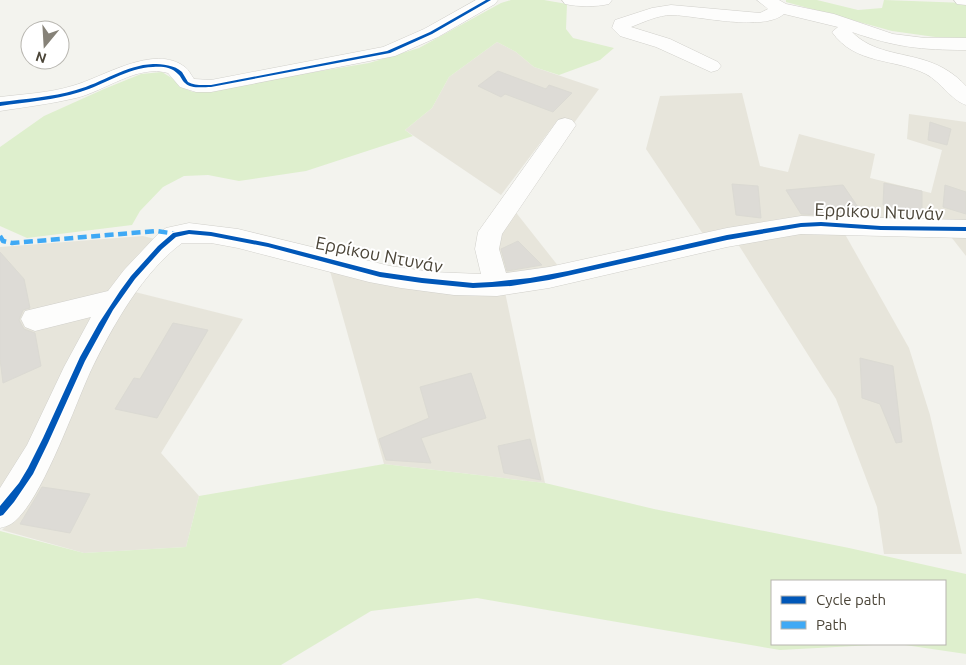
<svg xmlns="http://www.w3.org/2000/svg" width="966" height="665" viewBox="0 0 966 665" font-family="Ubuntu,sans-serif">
<rect width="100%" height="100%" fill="#f3f3ee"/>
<!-- residential -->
<g fill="#e7e5db">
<path d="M497,42l19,10 18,15 65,22 -28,38 -14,-6 -56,74 -96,-65 27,-22 17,-31z"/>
<path d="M742,93l18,73 28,6 11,-38 76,20 -5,24 61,15 11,-43 -35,-11 2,-25 57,8v134l-25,-32 -104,-4 72,128 21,67 32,139h-78l-7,-47 -41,-108 -105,-166 -26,4 -59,-88 14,-53z"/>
<path d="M514,210l45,57 -52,11 -12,-40z"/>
<path d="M143,236l12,3 -40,48 128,32 -82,134 38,43 -13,51 -102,6 -82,-23 17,-17 -19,-18v-248z"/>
<path d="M330,271l175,21 40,191 -161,-19z"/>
</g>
<!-- green -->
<g fill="#deefcd">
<path d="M511,0h33l23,4 -1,25 7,9 41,10 -14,12 -41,15 -25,-8 -18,-15 -19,-10 -48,35 -17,31 -27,22 8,6 -107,35 -67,10 -31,-6 -24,1 -21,11 -23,24 -8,14 -105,13 -27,-12v-79l44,-31 60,-27 37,-15 21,-2 16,10 5,6 10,4 176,-29 50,-15 82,-45z"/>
<path d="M786,0h31l41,10 24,-2 2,-8 82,3v35l-31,-1 -43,-6 -106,-29z"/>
<path d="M384,464l161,19 109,26 195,39 117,26v80l-68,-10h47v-63h-173v63h120l-112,6 -303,-52 -106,13 -90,54h-281v-134l84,22 102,-6 13,-51z"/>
</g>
<!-- building -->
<g fill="#dddbd6" stroke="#dbdad3">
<path d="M498,71l48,18 3,-4 23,8 -19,19 -48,-18 -4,3 -23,-11z"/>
<path d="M930,122l21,7 -4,16 -19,-5z"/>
<path d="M884,183l38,8v24l-39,-10z"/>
<path d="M732,184l26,2 3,32 -25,-3z"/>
<path d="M843,185l17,25 -38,5 -21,-1 -15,-24z"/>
<path d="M945,185l21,7v22l-23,-7z"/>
<path d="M518,241l24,24 -35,6 -6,-22z"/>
<path d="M0,252l24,27 6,29 -7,2 -4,10 5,9 11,4 6,33 -38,17 -3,-24z"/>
<path d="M173,323l35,7 -51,88 -42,-9 19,-31 6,1z"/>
<path d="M860,358l33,8 9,76 -6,1 -16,-39 -18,-6z"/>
<path d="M471,373l15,45 -65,20 10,25 -45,-3 -7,-21 50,-21 -9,-31z"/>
<path d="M530,439l11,41 -37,-7 -6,-27z"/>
<path d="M42,487l48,7 -20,39 -50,-9z"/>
</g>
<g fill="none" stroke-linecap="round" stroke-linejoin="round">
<!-- minor casing -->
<g stroke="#d1d0cb" stroke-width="1">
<g id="minor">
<path d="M476,0h22l-3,4 -57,33 -43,19 -184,36h-15l-16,-5 -12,-14c-30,-9 -63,18 -92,25 -25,6 -51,9 -76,13v-14c24,-3 49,-4 72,-11 30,-8 82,-43 113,-19 4,3 6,8 9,12l17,1 172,-33 41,-18z"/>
<path d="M562,0h50l-3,4c-13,3 -31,3 -44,0z"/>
<path d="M757,0h22l7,4 48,10 59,20 32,4h41v12c-45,0 -71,-3 -114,-18 21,21 48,20 75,29 15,5 28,13 39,25v19c-15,-5 -25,-23 -40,-31 -32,-16 -71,-9 -94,-42l6,-5 -54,-13c-21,18 -84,2 -112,1 -14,0 -28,7 -41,12l39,12 48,23 3,4 -3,4 -7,2 -55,-25 -36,-11 -8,-8 3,-8 37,-12 19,-3 89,8 8,-4z"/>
<path d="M954,0h12v5l-9,-1z"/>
<path d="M565,118l7,2 4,5 -74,109 -3,15 7,24 43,-6 178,-39 74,-12 165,4v18l-165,-4 -74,13 -178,41 -52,8 -43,-1 -53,-7 -32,-6 -131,-34 -27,-5h-29c-39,29 -68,81 -89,123 -17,35 -52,139 -82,158 -3,2 -8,3 -11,4v-40l27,-43 37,-78 27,-50 -56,14 -10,-4 -4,-8 4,-8 83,-20 16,-21 34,-36 8,-6 23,-5 49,6 152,37 42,6 49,2 -6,-25 3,-17 80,-112z"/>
</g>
</g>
<!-- minor -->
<use href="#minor" fill="#fdfdfc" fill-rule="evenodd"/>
<!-- quiet -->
<path stroke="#3fa9f5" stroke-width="4.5" stroke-dasharray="9 4.5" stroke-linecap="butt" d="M0,236l3,5 9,2 144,-12 21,3"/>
<!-- cycleway casing -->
<g stroke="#fff" stroke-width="3">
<g id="cycleway">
<path d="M486,0h5l-59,34 -42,19 -179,34c-8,0 -20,2 -26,-4 -3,-2 -4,-7 -7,-9 -6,-7 -17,-8 -25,-7 -26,1 -49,18 -73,25 -25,8 -54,10 -80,14v-4c25,-3 52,-5 76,-12 26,-7 50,-25 77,-26 9,0 22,1 29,8 2,3 4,7 6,10 6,4 16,3 23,3l176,-34 43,-19z"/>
<path d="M821,222l60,4 85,1v4l-85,-1 -60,-4 -20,1 -74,13 -178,40 -38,6 -38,2 -51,-5 -42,-6 -112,-30 -57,-11 -22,-2 -13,3 -14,12 -27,30 -22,31 -28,51 -37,82 -15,31 -19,28 -11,13 -3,1v-10l19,-23 9,-15 15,-30 37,-81 19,-34 21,-32 11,-15 27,-30 15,-13 16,-3 22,2 57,11 112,29 42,6 51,5 19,-1 38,-4 38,-7 159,-36 74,-12z"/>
</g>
</g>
<!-- cycleway -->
<use href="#cycleway" fill="#0057b8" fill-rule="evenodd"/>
</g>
<g text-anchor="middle" stroke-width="4" stroke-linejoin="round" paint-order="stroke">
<!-- street labels -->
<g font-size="18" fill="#4b4538" stroke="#fff">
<text transform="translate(879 212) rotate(2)" y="6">Ερρίκου Ντυνάν</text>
<text transform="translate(379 255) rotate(11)" y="6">Ερρίκου Ντυνάν</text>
</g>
</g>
<!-- legend -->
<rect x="771" y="580" width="175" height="65" fill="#ffffff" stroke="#b7b5af"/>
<rect x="781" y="596" width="25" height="8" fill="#0057b8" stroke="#b7b5af"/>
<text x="816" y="605" font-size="15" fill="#4b4538">Cycle path</text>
<rect x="781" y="621" width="25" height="8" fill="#3fa9f5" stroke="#b7b5af"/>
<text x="816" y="630" font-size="15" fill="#4b4538">Path</text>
<!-- north arrow -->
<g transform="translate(45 45) rotate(198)"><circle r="24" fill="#ffffff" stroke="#b7b5af"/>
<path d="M0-4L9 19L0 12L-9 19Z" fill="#868278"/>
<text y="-8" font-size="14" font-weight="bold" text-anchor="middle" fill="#4b4538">N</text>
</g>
</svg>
